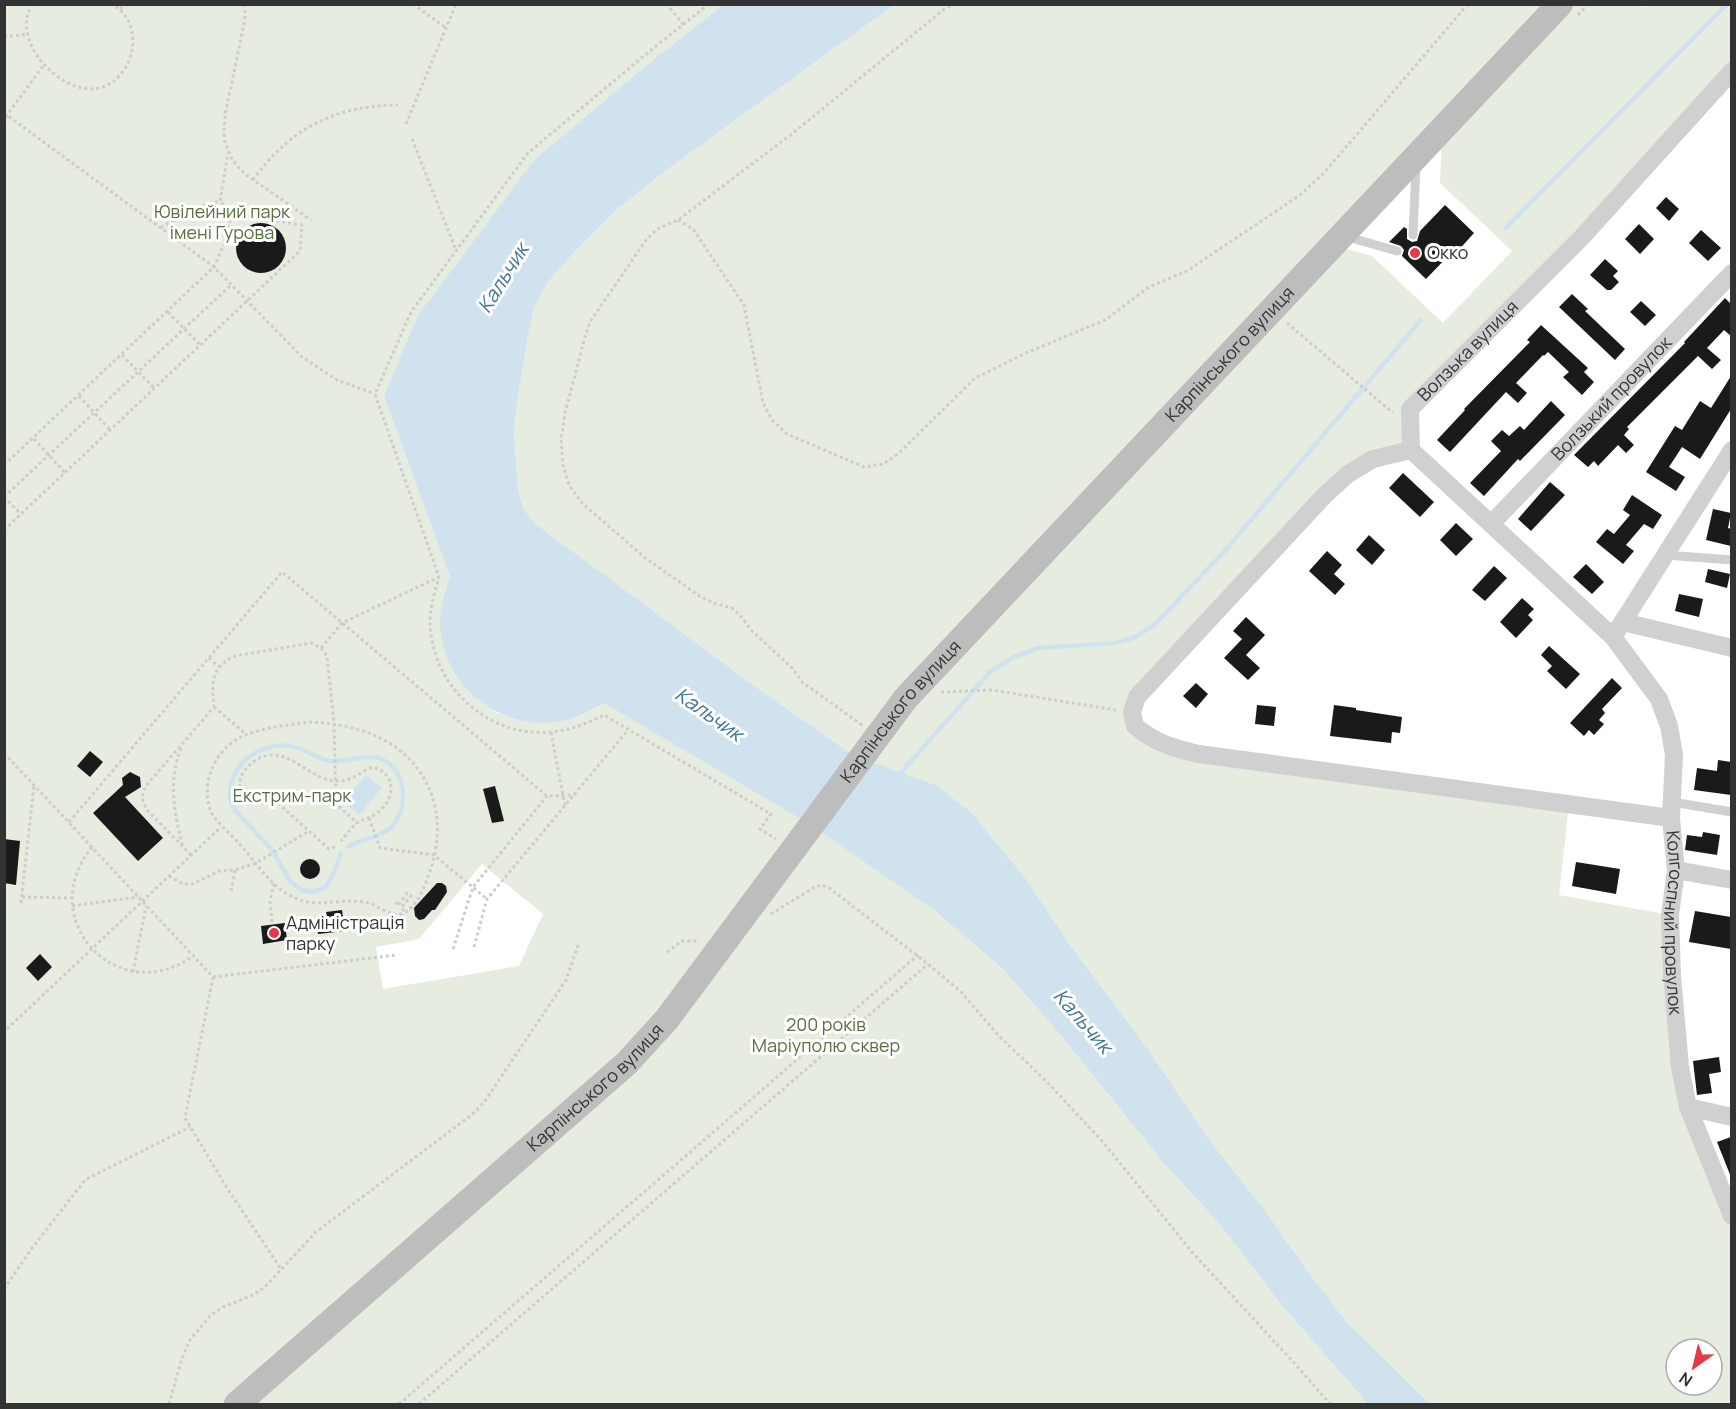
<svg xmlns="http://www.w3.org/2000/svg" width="1736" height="1409" viewBox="0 0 1736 1409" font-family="Manrope,sans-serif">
<rect width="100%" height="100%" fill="#fff"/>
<!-- green -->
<g fill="#e6ecdf" fill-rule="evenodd">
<path d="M1643,4l2,3 8,-3 78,1v66l-321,338 1,41 -63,24 -215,238 18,26 418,66 -10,91 111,20 10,152 51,149v188h-301l-85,-84 -42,-55 -34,-49 -61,-78 -59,-87 -78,-105 -45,-67 -55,-67 -35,-27 -72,-24 475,-514 33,9 71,67 69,-72 -72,-68 2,-45 126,-133zM1676,1349h36v36h-36z"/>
<path d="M5,5h718l-70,55 -118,99 -151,237 66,181 -7,21 35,102 19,13 21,7 66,-6 20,-11 201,117 -182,236 -398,348h-220zM482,864l61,50 -24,52 -136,23 -7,-42 43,-8z"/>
<path d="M894,5h657l-697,751 -98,-69 -219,-162 -13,-15 -6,-21 -4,-57 3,-29 12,-72 6,-25 13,-24 22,-25 45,-46 53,-42z"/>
<path d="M817,828l118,83 68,58 55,63 109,135 51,55 61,80 89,102h-1131l390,-341z"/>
</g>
<!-- water -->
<g fill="#cfe2ee">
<path d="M723,5h171l-226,164 -53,42 -45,46 -22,25 -13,24 -6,25 -12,72 -3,29 4,57 6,21 13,15 219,162 98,69 82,29 35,27 55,67 45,67 78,105 59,87 61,78 34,49 42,55 85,84h-62l-89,-102 -61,-80 -51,-55 -109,-135 -55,-63 -68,-58 -124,-86 -207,-122c-13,7 -27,15 -42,18 -62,12 -121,-36 -122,-99 0,-16 5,-30 10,-45l-66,-181 35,-82 116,-155 118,-99z"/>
<path d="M366,775l16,13 -23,27 -16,-13z"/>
</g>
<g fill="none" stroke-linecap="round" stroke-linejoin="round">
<!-- stream -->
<g stroke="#cfe2ee" stroke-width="4.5">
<path d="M1506,228l221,-224"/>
<path d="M897,777l93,-105 24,-15 24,-9 78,-5 19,-6 19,-12 69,-72 198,-233"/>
<path d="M341,853l-8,22 -8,13 -13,4 -10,-2 -11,-8 -19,-32 -38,-41c-6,-12 -5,-23 1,-35 12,-24 42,-34 66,-25 10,4 19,11 30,12 17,2 33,-8 50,-2 27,10 29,53 8,70 -11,9 -29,10 -41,18"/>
</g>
</g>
<!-- building -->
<g fill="#1a1a1a">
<path d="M1666,197l13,12 -10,12 -13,-13z"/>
<path d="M1445,205l29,28 -18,20 -2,-3 -28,29 -24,-23 2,-6 -3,-4 -12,-4 15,-15 3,2v10l5,3 5,-1 3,-10z"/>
<circle cx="261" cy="248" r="25"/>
<path d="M1639,224l15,15 -14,15 -15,-15z"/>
<path d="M1701,230l20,18 -13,13 -19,-18z"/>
<path d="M1605,259l13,12 -5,5 6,6 -8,8h-4l-17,-15z"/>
<path d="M1572,294l16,15 -3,2 40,38 -10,11 -56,-53z"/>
<path d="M1725,298l6,6v32l-7,-6 -17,18 14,12 -9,9 -14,-13 -71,71 2,2 -5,6 10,10 -8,8 -8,-8 -20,21 -4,-5 -6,6 -14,-12 111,-112 -1,-1z"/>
<path d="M1641,301l15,14 -11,11 -15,-14z"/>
<path d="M1541,325l47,43 -4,4 10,10 -12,13 -19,-18 6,-5 -21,-20 -4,4 -1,-1 -27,28 11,10 -9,10 -12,-11 -56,60 -13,-12 28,-30 -1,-1 66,-67 -3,-2z"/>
<path d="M1731,376v33l-31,50 -18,-12 -13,20 16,10 -9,14 -30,-19 29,-46 7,4 18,-29 11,7z"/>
<path d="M1551,401l14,14 -45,46 -2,-2 -34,37 -14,-13 31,-32 -10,-10 11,-11 7,6 11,-10 4,4z"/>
<path d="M1403,473l31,29 -14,15 -31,-29z"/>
<path d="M1550,482l15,13 -34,36 -13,-12z"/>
<path d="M1632,495l30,20 -9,14 -9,-5 -18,21 8,6 -11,13 -27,-22 11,-13 7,5 16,-19 -7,-5z"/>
<path d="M1713,509l18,4 -3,15 3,1v17l-25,-6z"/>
<path d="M1456,523l17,16 -17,17 -16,-16z"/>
<path d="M1369,535l16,15 -13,15 -16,-15z"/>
<path d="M1327,551l15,14 -8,9 11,10 -10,11 -26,-24z"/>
<path d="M1586,564l18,18 -12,12 -19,-17z"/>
<path d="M1494,566l13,12 -22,23 -13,-11z"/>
<path d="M1708,569l22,5 -3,14 -22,-6z"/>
<path d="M1679,594l24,5 -4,18 -24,-6z"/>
<path d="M1522,598l12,11 -6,6 5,5 -17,18 -16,-16z"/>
<path d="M1246,617l19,18 -19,20 14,13 -12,12 -24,-22 18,-19 -9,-8z"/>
<path d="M1549,646l31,28 -14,15 -19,-18 5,-5 -11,-11z"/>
<path d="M1612,678l10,10 -20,21 3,4 -6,7 5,4 -10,11 -5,-5 -5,6 -14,-13z"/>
<path d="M1196,683l12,11 -12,14 -13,-12z"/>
<path d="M1257,705l19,2 -2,19 -19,-2z"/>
<path d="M1334,705l22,3v2l46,7 -2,16 -8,-1 -1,11 -61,-7z"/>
<path d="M90,751l13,11 -13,15 -13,-11z"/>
<path d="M1718,760l13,2v33l-37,-5 3,-22 20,3z"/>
<path d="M130,772l10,5 1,10 -16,10 38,41 -25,23 -45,-48 30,-28 -1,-7z"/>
<path d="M495,786l9,35 -12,2 -9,-34z"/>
<path d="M1703,832l17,3 -3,20 -32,-5 2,-15 15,2z"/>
<path d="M4,839l16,2 -4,44 -12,-2z"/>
<circle cx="310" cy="869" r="10"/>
<path d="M1576,862l44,7 -4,25 -44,-8z"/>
<path d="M437,883h5l4,3 1,6 -12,18h-3l-8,9 -5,1 -4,-4 -1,-8z"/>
<path d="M342,910l3,21 -27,3 -2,-16 11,-2 -1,-4z"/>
<path d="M1695,911l36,6v32l-42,-7z"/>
<path d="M285,923l2,17 -24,4 -2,-18z"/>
<path d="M40,954l12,13 -14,14 -12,-13z"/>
<path d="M1719,1057l2,15 -12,2 3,19 -15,2 -4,-34z"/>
<path d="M1731,1137v40l-14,-35z"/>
</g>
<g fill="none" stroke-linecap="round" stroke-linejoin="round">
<!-- path -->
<g stroke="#cdcdcd" stroke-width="3" stroke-dasharray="3 3" stroke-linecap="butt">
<path d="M33,4c-30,40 49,115 86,72 9,-9 13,-21 14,-33 0,-17 -6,-30 -21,-39"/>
<path d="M245,4v15l-20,96 -1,19 1,9 8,18 12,13 66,46"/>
<path d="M413,4l33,24"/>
<path d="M666,4l18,21"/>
<path d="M709,4l-58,46 -123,103 -117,159 -36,82 64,183c-4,14 -9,29 -9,45 1,63 58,117 122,110 19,-2 35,-9 52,-17l167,99 -11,15 16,10"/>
<path d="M120,9l8,-5"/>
<path d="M1578,15l10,-11"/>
<path d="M4,37l25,-3"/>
<path d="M4,113l210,154 88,90 35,23 38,14"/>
<path d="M4,123l3,-8 37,-50"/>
<path d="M406,124l50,-120"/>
<path d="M412,139l44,111"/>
<path d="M253,180c36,-51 83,-75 145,-75"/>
<path d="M220,201l8,-48"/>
<path d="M678,220l15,9 51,76 19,98 9,17 15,14 77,33 19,-3 15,-10 77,-76 51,-25 79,-33 44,-33 38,-16 113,-76 24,-22 144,-169"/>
<path d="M161,228l28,-18 31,-9"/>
<path d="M168,312l32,33"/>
<path d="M1287,323l106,90"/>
<path d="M122,355l32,33"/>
<path d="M79,396l31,34"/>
<path d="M34,439l31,34"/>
<path d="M4,465l210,-198 12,-27 6,-26"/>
<path d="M4,497l227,-212"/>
<path d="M4,497l17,17"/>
<path d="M4,530l296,-279 2,-26 -70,-11 -12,-13"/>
<path d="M321,648l21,-25 97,-46"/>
<path d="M209,658l10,9"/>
<path d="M941,692l51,-2 124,20"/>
<path d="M214,707l32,27"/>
<path d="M309,722c18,1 36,3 54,9 59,19 87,74 69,134 -5,15 -12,38 -26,47 -13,8 -26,-6 -38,-9 -19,-5 -40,2 -60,-1 -30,-5 -47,-33 -65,-54 -10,-12 -22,-21 -31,-34 -14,-30 4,-69 36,-80 20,-7 41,-9 61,-12z"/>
<path d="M862,725l-60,-43 -9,-13 -42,-39 -12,-16 -7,-6 -19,-5 -15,-8 -54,-38 -62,-54 -13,-18 -6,-20 -2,-25 4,-27 20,-76 5,-15 56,-82 11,-11 21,-9 115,-87 149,-122 11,-7"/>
<path d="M551,732l14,74"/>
<path d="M181,748c-13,33 -7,66 2,99"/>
<path d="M4,753l209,224"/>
<path d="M369,818l11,30 54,7 53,44"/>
<path d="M69,822l213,-250 265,224 28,-1"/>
<path d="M92,847c-59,72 26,163 101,109"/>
<path d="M335,847l-6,2 -50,-45c-10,-5 -21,2 -31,-5 -22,-16 4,-44 24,-44 24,0 40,25 64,26 14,1 23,-8 34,-13 9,-1 15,4 19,11 6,14 -3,29 -15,36 -5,4 -12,4 -17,8 -6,5 -11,12 -16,18"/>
<path d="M191,855l-45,-46 -4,-12 3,-10 69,-80c-2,-24 -4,-40 21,-51l76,-13 10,5 6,8 7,68 2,80 21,19"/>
<path d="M169,876l14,8h10l26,-13 16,-1 21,-7 53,-32"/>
<path d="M231,891l4,-21"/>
<path d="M22,897l49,1"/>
<path d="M396,902l2,4 9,-13 4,3 -10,12 5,4"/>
<path d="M21,903l13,-118"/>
<path d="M72,906l66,-9"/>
<path d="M771,914l44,-27 6,-2 7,2 100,77 32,27 38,44 50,48 55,59 88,109 104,113 35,40"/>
<path d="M272,922l-2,-21 4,-18"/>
<path d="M474,947l13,-48 141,-169"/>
<path d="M453,949l20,-62 74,-91"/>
<path d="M667,952l15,-11h17"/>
<path d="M133,972l13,-66"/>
<path d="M213,977l-28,141 40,67 56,84"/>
<path d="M213,977l183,-22"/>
<path d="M7,1029l214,-202"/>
<path d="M4,1289l28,-41 53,-68 105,-53"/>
<path d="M169,1404l13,-46 8,-18 21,-25 12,-8 30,-12 12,-8 51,-55 158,-119 11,-12 81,-121 13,-37"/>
<path d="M399,1404l519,-449"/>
<path d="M419,1404l509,-440"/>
</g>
<!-- lane -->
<g stroke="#d0d0d0" stroke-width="9">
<path d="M1413,235l3,-70"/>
<path d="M1344,236l53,15"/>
<path d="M1666,555l66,5"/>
<path d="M1672,802l60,10"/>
</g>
<!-- street -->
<g stroke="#d0d0d0" stroke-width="18">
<path d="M1411,450l-38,9 -25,15 -25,23 -186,200 -5,15 3,14c21,17 37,22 64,28l472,64"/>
<path id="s1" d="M1411,450l202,187 46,62 10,27 5,29 -3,63 5,52 -6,45 2,60 8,92 8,40 44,109"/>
<path id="s2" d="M1411,450l-1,-41 172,-172 150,-166"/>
<path id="s3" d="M1491,524l241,-251"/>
<path d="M1623,622l109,26"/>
<path d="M1613,637l119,-187"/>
<path d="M1676,870l56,10"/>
<path d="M1688,1107l44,10"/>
</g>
<!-- secondary -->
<path stroke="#bdbdbd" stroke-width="26" id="s4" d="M237,1404l390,-341 40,-44 239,-321 654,-694"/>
</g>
<!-- markers -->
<g fill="#e63946" stroke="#fff" stroke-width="2">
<circle cx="1415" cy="253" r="6"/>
<circle cx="274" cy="933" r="6"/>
</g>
<g text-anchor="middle" stroke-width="6" stroke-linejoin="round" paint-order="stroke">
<!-- park labels -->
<g font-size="18" fill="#56703f" stroke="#fff">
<text x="222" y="218">Ювілейний парк<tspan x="222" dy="21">імені Гурова</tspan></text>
<text x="292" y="802">Екстрим-парк</text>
<text x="826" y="1031">200 років<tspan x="826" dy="21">Маріуполю сквер</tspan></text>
</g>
<!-- poi labels -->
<g font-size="18" fill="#333" stroke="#fff" text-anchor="start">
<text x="1427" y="259">Окко</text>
<text x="286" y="929">Адміністрація<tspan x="286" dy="21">парку</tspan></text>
</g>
<!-- street labels -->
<g font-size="18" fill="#333" stroke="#fff">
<text dy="6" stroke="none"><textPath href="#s2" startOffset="123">Волзька вулиця</textPath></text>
<text dy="6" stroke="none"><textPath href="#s4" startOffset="1450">Карпінського вулиця</textPath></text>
<text dy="6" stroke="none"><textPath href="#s3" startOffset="174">Волзький провулок</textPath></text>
<text dy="6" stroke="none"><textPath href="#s4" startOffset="964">Карпінського вулиця</textPath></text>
<text dy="6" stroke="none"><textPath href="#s1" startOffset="579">Колгоспний провулок</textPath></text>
<text dy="6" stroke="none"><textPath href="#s4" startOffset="478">Карпінського вулиця</textPath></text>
</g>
<!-- water labels -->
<g font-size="20" font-style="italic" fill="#3f7597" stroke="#fff">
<text transform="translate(503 278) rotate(-58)" y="7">Кальчик</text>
<text transform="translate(709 714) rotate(35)" y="7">Кальчик</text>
<text transform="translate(1083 1021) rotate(49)" y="7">Кальчик</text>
</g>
</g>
<!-- border -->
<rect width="1736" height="1409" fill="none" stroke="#333333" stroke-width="12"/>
<!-- north arrow -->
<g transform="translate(1694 1367) rotate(214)"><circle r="28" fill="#ffffff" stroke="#adadad" stroke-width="1.5"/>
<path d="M0-4.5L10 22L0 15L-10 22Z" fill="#e63946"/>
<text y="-9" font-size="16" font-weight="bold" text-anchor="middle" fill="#333333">N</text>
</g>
</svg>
